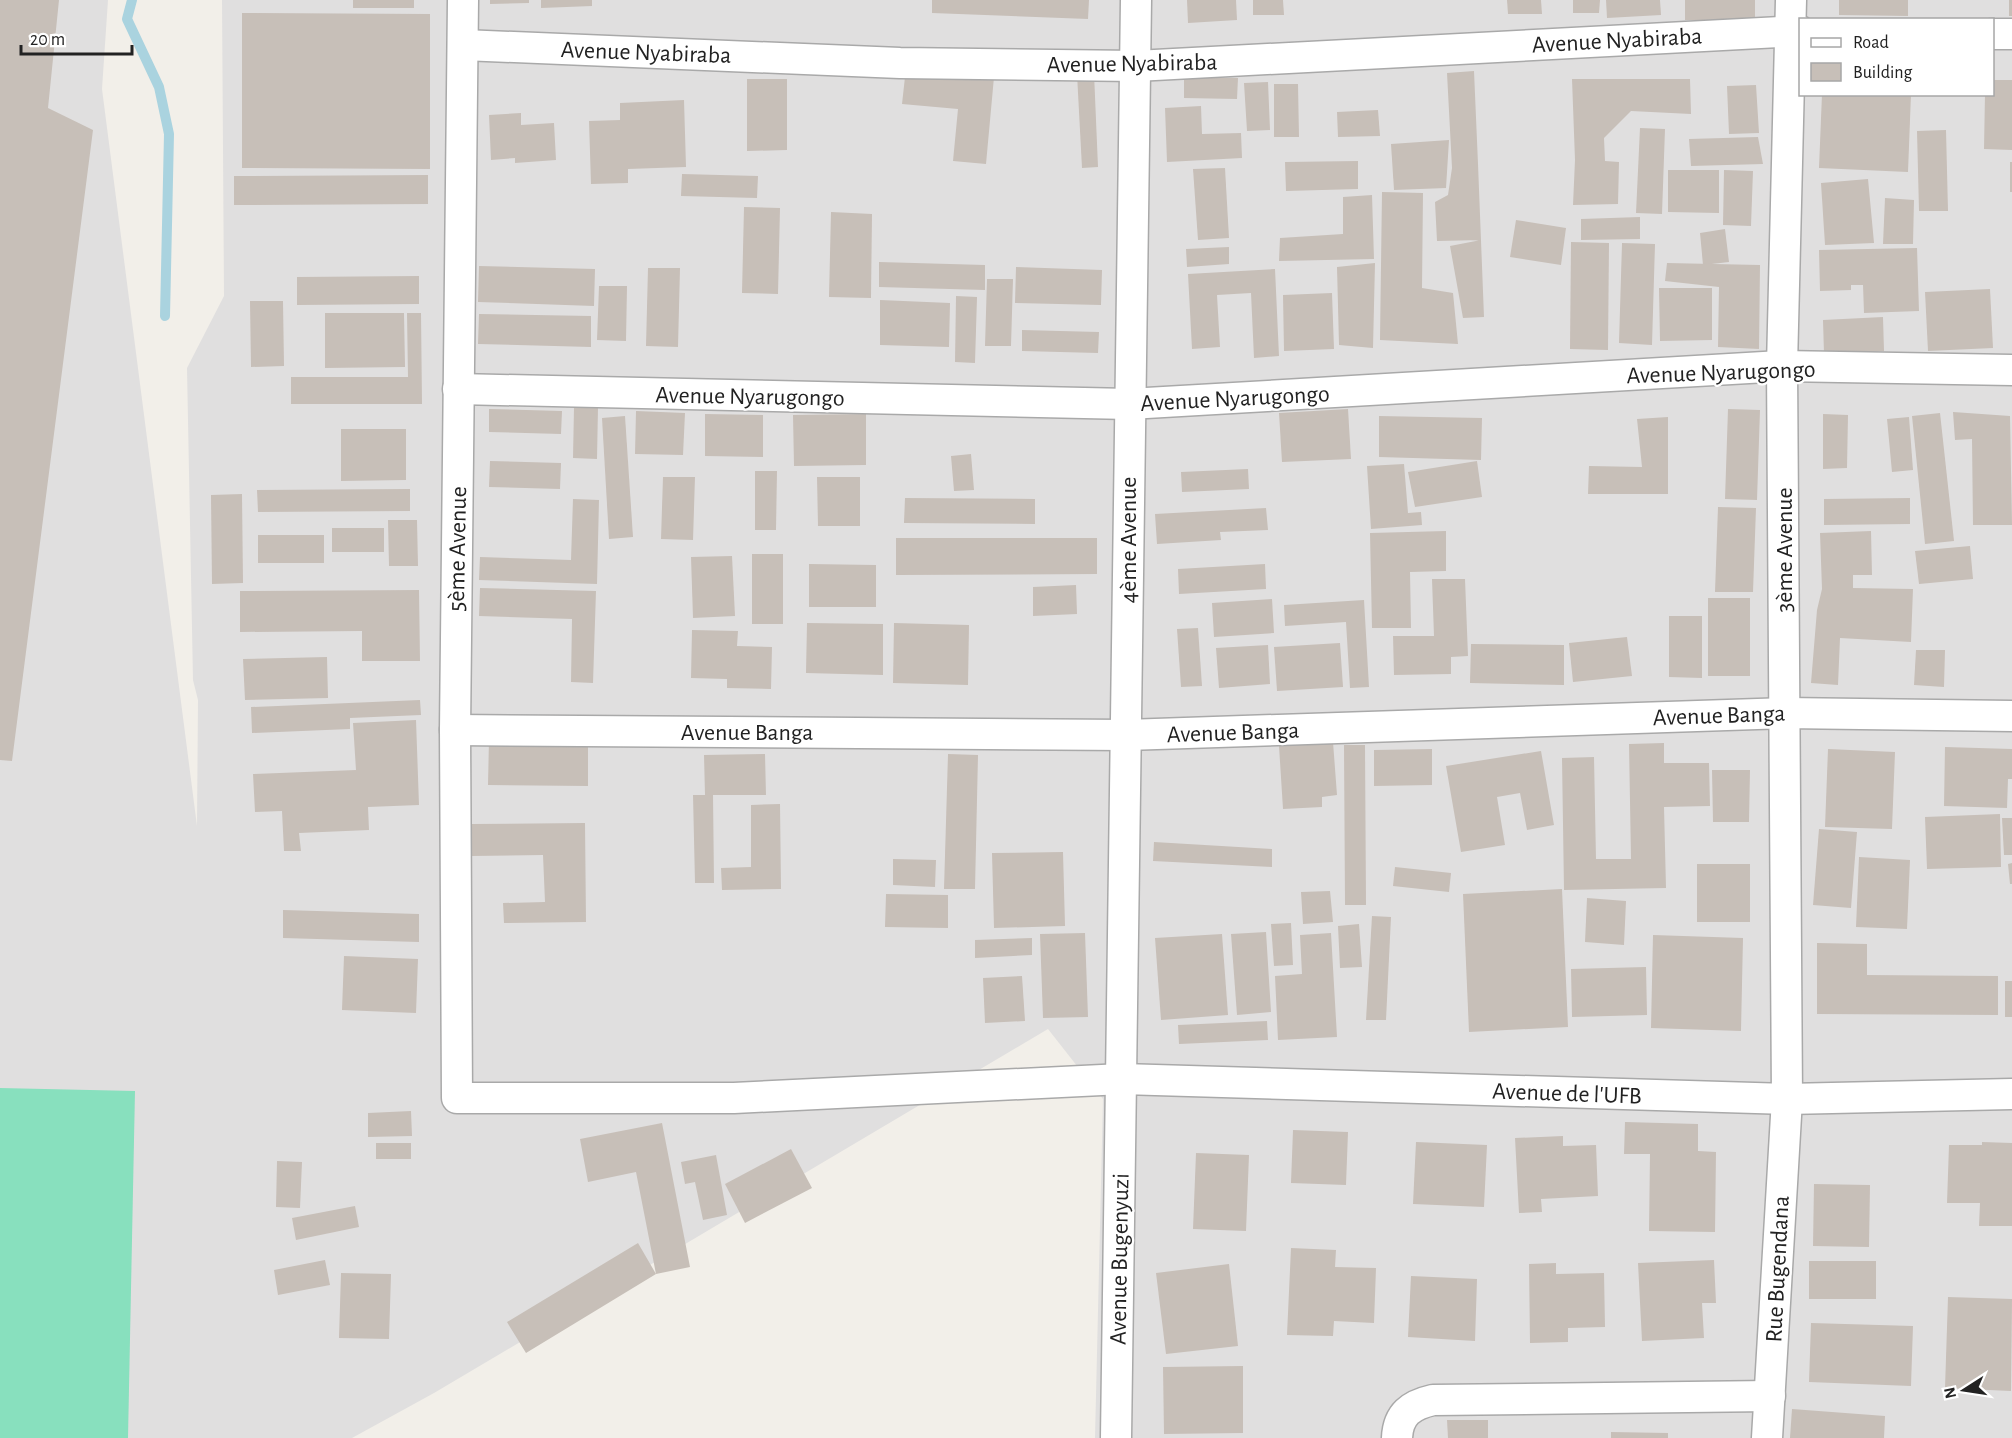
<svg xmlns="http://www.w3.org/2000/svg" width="2012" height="1438" viewBox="0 0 2012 1438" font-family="'Alegreya Sans',sans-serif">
<rect width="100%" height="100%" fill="#f2efe9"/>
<!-- residential -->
<path fill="#e0dfdf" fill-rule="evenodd" d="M0,0h108l-6,89 95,737 1,-126 -5,-20 -6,-312 37,-72 -2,-296h1790v1438h-917l8,-339 -55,-70 -614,364 -82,45h-352zM1800,20h192v74h-192z"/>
<!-- pitch -->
<path fill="#88e0be" d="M0,1088l135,3 -7,347h-128z"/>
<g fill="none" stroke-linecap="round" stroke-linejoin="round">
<!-- stream -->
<path stroke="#aad3df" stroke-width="10" d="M132,0l-5,19 32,68 10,47 -4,182"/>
</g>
<!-- building -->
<g fill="#c7bfb8">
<path d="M0,0h59l-11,108 45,22 -81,631 -12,-1z"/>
<rect x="353" y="0" width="61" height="8"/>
<path d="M490,0h39v3l-39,1z"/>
<path d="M541,0h51v6l-51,2z"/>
<path d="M932,0h157l-1,19 -156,-6z"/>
<path d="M1187,0h49l1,20 -49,3z"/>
<path d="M1253,0h30l1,15h-31z"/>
<path d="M1507,0h34l1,14h-34z"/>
<path d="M1573,0h27l-1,13h-26z"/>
<path d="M1606,0h54l1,15 -54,3z"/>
<rect x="1685" y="0" width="70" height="20"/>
<path d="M1839,0h69v16l-69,-1z"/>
<rect x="2009" y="0" width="3" height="16"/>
<path d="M242,13l188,1v155l-188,-1z"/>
<path d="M906,68l88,9 -8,87 -33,-3 5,-52 -56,-5z"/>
<path d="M1474,71l4,93 6,153 -21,1 -13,-72 31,-6 -44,1 -2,-39 13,-7 4,-27 -5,-95z"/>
<path d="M1094,73l4,94 -16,1 -5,-94z"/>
<path d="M1184,77l54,1 -1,21 -53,-1z"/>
<path d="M747,79h40v71l-40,1z"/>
<path d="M1572,79h118l1,35 -60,-3 -27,27 1,23 14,1 -1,42 -45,1 2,-45z"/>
<path d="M1992,80h20v70l-28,-1 1,-55h7z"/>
<path d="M1268,82l2,48 -23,1 -3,-48z"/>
<path d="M1274,84h24l1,53h-25z"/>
<path d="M1756,85l3,48 -30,1 -2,-48z"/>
<path d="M1822,94h89l-3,78 -89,-4z"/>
<path d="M684,100l2,67 -58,2v14l-37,1 -2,-63 31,-1v-17z"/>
<path d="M1201,106l1,28 39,-1 1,25 -75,4 -2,-54z"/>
<path d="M1378,110l2,26 -42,1 -1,-25z"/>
<path d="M521,113v12l33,-2 2,37 -41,3v-5l-24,2 -2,-45z"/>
<path d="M1640,128l25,1 -3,85 -26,-1z"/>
<path d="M1946,130l2,81h-29l-2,-80z"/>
<path d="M1758,137l5,27 -72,2 -2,-27z"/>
<path d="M1449,140l-3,48 -52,2 -3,-46z"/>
<path d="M1358,161v28l-72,2 -1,-29z"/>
<rect x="2010" y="162" width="2" height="30"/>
<path d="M1225,168l4,70 -31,2 -5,-71z"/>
<path d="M1668,170h51v43l-51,-1z"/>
<path d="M1724,170l29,1 -2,55 -28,-1z"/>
<path d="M682,174l76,2 -1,22 -76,-2z"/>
<path d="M428,175v29l-194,1v-29z"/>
<path d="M1868,179l6,64 -49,2 -4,-62z"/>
<path d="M1382,192l41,1 -1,95 31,5 5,51 -78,-4z"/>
<path d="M1372,195l2,64 -95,2 1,-23 63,-4v-37z"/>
<path d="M1885,198l29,2 -1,44h-30z"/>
<path d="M744,207l36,1 -2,86 -36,-1z"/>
<path d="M831,212l41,2 -1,84 -42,-1z"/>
<path d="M1640,217v22l-59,1v-21z"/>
<path d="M1516,220l50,8 -5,37 -51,-8z"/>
<path d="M1725,229l4,33 -26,3 -3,-32z"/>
<path d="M1571,242l38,1 -1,107 -38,-1z"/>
<path d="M1622,243l33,1 -3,101 -33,-2z"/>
<path d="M1229,247v17l-42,3 -1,-18z"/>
<path d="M1917,248l2,63 -55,2 -1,-28h-12v5l-31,1 -1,-41z"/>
<path d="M879,262l106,3v25l-106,-3z"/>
<path d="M1375,263l-2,85 -34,-3 -2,-78z"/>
<path d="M1667,263l93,2 -1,84 -41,-2 1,-60 -54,-6z"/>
<path d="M479,266l116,3 -1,37 -116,-4z"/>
<path d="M1016,267l86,3 -1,35 -86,-2z"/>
<path d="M648,268h32l-2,79 -32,-1z"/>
<path d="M1275,269l4,87 -25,2 -3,-65 -34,2 3,52 -28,2 -4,-75z"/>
<path d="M419,276v28l-122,1v-28z"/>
<path d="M987,279h26l-2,67h-26z"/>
<path d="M599,286h28l-1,55 -29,-1z"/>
<path d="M1659,288h53v52l-52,1z"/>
<path d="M1990,289l3,59 -65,3 -3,-59z"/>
<path d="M1332,293l2,56 -50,2 -1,-56z"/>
<path d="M956,296l21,1 -2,66 -20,-1z"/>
<path d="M880,300l70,3 -1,44 -69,-2z"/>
<path d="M250,301h33l1,65 -33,1z"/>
<path d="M325,313h79l1,54 -80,1z"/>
<path d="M407,313h14l1,91h-131v-27h117z"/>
<path d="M479,314l112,2v31l-113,-3z"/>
<path d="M1883,317l1,34 -60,3 -1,-34z"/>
<path d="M1022,330l77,2 -1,21 -76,-2z"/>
<path d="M574,407h24l-1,52 -24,-1z"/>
<path d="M489,409l73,2 -1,23 -72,-2z"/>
<path d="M1348,409l3,50 -69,3 -3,-49z"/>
<path d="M1728,409l32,1 -3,90 -32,-1z"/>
<path d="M636,411l49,2 -2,42 -48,-1z"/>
<path d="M1953,412l57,4 2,109h-39l-1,-86 -17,1z"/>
<path d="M1940,413l14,128 -29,3 -13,-128z"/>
<path d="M705,414l58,1v42l-58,-1z"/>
<path d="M866,414v51l-72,1 -1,-51z"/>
<path d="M1823,414l25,1 -1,53 -24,1z"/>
<path d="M625,416l8,121 -24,2 -7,-121z"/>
<path d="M1379,416l103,2 -1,42 -102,-3z"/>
<path d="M1668,417v77h-80l1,-28 53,1 -5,-48z"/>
<path d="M1909,417l4,53 -21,2 -5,-53z"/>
<path d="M341,429h65v51l-65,1z"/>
<path d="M971,454l3,36 -20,1 -3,-35z"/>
<path d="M490,461l71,2 -1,26 -71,-2z"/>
<path d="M1477,461l5,36 -67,10 -7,-35z"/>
<path d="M1404,464l4,49 13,-1 1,13 -51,4 -4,-63z"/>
<path d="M1248,469l1,20 -67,3 -1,-20z"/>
<path d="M755,471h22l-1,59h-21z"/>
<path d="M663,477h32l-2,63 -32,-1z"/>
<path d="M817,477h43v49h-42z"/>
<path d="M410,489v22l-152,1 -1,-22z"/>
<path d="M242,494l1,89 -31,1 -1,-89z"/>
<path d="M905,498l130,1v25l-131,-1z"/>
<path d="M1910,498v26l-86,1v-26z"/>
<path d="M573,499l26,1 -2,84 -118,-4 1,-23 91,3z"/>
<path d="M1718,507l38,1 -3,84h-38z"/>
<path d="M1266,508l2,22 -48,2 1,8 -64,4 -2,-30z"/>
<path d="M388,520h29l1,46h-29z"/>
<rect x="332" y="528" width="52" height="24"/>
<path d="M1446,531v40l-36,1 1,56h-39l-2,-95z"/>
<path d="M1871,531l1,44h-19v13l60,1 -2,53 -71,-4 -2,47 -27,-2 6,-73 5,-21 -2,-56z"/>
<rect x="258" y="535" width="66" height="28"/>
<path d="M896,538h201v36l-201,1z"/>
<path d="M1970,546l3,33 -54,5 -4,-33z"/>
<rect x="752" y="554" width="31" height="70"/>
<path d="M732,556l3,60 -42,2 -2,-61z"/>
<path d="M809,564l67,1v42h-67z"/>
<path d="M1265,564l1,25 -87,5 -1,-25z"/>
<path d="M1432,579h33l3,77 -17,1v17l-57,1 -1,-39h41z"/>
<path d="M1076,585l1,29 -44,2v-29z"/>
<path d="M480,588l116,3 -3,92 -22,-1 1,-63 -93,-3z"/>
<path d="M419,590l1,71h-58v-30l-122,1v-41z"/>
<rect x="1708" y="598" width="42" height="78"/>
<path d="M1272,599l2,34 -60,4 -2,-34z"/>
<path d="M1364,600l5,87 -19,1 -4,-66 -61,4 -1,-21z"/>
<path d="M1669,616h33v62l-33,-1z"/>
<path d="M807,623l76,1v51l-77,-2z"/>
<path d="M894,623l75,2 -1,60 -75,-2z"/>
<path d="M1198,628l4,58 -21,1 -4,-58z"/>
<path d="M692,630l46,1 -1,15 35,1 -1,42 -44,-1v-9l-36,-1z"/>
<path d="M1627,637l5,39 -59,6 -4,-39z"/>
<path d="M1340,643l3,44 -66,4 -3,-44z"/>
<path d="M1471,644l93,1v40l-94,-2z"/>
<path d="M1268,645l2,39 -51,4 -3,-40z"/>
<path d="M1916,650h29l-1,37 -30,-2z"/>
<path d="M327,657l1,41 -83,2 -2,-41z"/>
<path d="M420,700l1,15 -71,3v11l-98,4 -1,-26z"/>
<path d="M416,720l3,85 -51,2 1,23 -70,3 2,18h-17l-2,-40 -27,1 -2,-38 103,-4 -3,-47z"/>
<path d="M489,739h99v47l-100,-1z"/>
<path d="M1333,742l4,53 -15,2v10l-39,2 -4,-63z"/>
<path d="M1664,743v20h45l1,43 -46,1 2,81 -102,2 -2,-132 32,-1 2,102h35l-2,-115z"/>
<path d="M1344,745h21l1,160h-21z"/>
<path d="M1945,747l67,2v30h-4l-1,29 -63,-2z"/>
<path d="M1432,749v36l-58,1v-36z"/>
<path d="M1828,749l67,3 -3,77 -67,-2z"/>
<path d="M1541,751l13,74 -27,5 -7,-37 -23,4 8,48 -44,7 -15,-86z"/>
<path d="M765,754l1,41h-53l1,88h-19l-2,-88h12l-1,-40z"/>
<path d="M948,754l30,1 -3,134h-31z"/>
<path d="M1712,770h38l-1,52h-36z"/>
<path d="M780,804l1,85 -59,1 -1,-22 30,-1v-62z"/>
<path d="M2000,814l1,53 -74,2 -2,-52z"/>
<path d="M2002,818h10v37h-8z"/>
<path d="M585,823l1,99 -82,1 -1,-20 42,-1 -2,-47 -72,1v-32z"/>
<path d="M1819,829l38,3 -6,76 -38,-3z"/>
<path d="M1154,842l118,7v18l-119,-6z"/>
<path d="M1063,852l2,74 -71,2 -2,-75z"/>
<path d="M1859,857l51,3 -3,69 -51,-2z"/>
<path d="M893,859l43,1 -1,27 -42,-2z"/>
<path d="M2012,863v21h-2l-2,-20z"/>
<rect x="1697" y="864" width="53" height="58"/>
<path d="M1395,867l56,6 -2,19 -56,-6z"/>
<path d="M1562,889l6,138 -99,5 -6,-138z"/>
<path d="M1330,891l3,31 -30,2 -2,-32z"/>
<path d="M886,894l62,1v33l-63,-1z"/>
<path d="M1587,898l39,3 -2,44 -39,-3z"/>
<path d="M283,910l136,4v28l-136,-4z"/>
<path d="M1372,916l19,1 -5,103h-20z"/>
<path d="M1291,923l2,42 -19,1 -3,-42z"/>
<path d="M1359,924l3,43 -22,1 -2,-42z"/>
<path d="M1266,932l5,80 -34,3 -6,-81z"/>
<path d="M1085,933l3,84 -45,1 -3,-84z"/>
<path d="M1331,933l6,104 -59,3 -3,-64 27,-2 -2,-39z"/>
<path d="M1222,934l6,81 -67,5 -6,-82z"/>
<path d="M1653,935l90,3 -2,93 -90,-3z"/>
<path d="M1032,938v17l-57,3v-18z"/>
<path d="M1817,943l50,1v31l131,1v39l-181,-1z"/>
<path d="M344,956l74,3 -2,54 -74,-3z"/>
<path d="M1646,967l1,48 -75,2 -1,-48z"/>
<path d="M1022,976l3,45 -40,2 -2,-45z"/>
<rect x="2005" y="981" width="7" height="36"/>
<path d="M1267,1021l1,19 -89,4 -1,-19z"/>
<path d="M411,1111l1,25 -44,1v-24z"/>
<path d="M1625,1122l73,2v27l18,1 -1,80 -66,-1 1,-77h-26z"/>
<path d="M662,1123l28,144 -34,7 -130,79 -19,-31 131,-79 18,31 -20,-102 -48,10 -8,-43z"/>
<path d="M1293,1130l55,2 -2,53 -55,-2z"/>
<path d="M1563,1136v10l33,-1 2,51 -57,3 1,13 -23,1 -4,-75z"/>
<path d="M1416,1142l71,3 -3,62 -71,-3z"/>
<path d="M1982,1142l30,1v83h-33l1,-23h-33l2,-58h33z"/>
<rect x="376" y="1143" width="35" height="16"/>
<path d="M791,1149l21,39 -67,35 -20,-39z"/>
<path d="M1196,1153l53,2 -3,76 -53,-2z"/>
<path d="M716,1155l11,60 -24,5 -8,-38 -10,2 -4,-22z"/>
<path d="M277,1161l25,1 -2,46 -24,-1z"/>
<path d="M1814,1184l56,1 -1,62 -56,-1z"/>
<path d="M355,1206l4,21 -63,13 -4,-22z"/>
<path d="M1291,1248l45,2 -1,17 41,1 -2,55 -40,-2 -1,15 -46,-1z"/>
<path d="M325,1260l5,25 -52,10 -4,-25z"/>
<path d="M1714,1260l2,43h-14l2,35 -62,3 -4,-78z"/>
<rect x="1809" y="1261" width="67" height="38"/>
<path d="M1556,1263v11l48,-1 1,54 -37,1v14l-38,1 -1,-79z"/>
<path d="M1229,1264l9,82 -72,8 -10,-81z"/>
<path d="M341,1273l50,1 -2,65 -50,-1z"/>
<path d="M1411,1276l66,3 -2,62 -67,-4z"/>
<path d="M1948,1297l64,2 -1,92 -66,-3z"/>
<path d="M1811,1323l102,3 -2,60 -102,-4z"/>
<path d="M1243,1366v67l-79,1 -1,-67z"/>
<path d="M1792,1409l93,7 -1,22h-94z"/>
<path d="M1447,1420h41v18h-40z"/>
<path d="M1611,1432l57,1v5h-57z"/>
</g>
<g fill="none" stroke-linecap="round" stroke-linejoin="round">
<!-- street casing -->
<g stroke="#a9a9a9" stroke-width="33">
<g id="street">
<path d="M463,0l-8,730 2,368h277l388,-19 665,20 225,-5"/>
<path d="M1992,34h20"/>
<path d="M463,45l437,18 236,3 664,-35"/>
<path d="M458,389l671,15 653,-38 230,4"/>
<path d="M455,730l671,5 659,-22 227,3"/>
<path d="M1116,1438l20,-1438"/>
<path d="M1397,1438c1,-24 14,-33 36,-38l337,-4"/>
<path d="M1767,1438l20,-339 -5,-733 9,-366"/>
</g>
</g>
<!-- street -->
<use href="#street" stroke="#fff" stroke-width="30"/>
</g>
<g text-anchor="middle" stroke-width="4.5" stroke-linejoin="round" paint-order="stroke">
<!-- street labels -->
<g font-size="24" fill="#222" stroke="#fff">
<text transform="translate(1617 40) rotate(-3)" y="8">Avenue Nyabiraba</text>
<text transform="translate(646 52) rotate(2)" y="8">Avenue Nyabiraba</text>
<text transform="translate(1132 63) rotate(-1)" y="8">Avenue Nyabiraba</text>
<text transform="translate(1721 372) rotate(-2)" y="8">Avenue Nyarugongo</text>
<text transform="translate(750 396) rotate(1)" y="8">Avenue Nyarugongo</text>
<text transform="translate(1235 398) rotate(-3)" y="8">Avenue Nyarugongo</text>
<text transform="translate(1128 540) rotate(-90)" y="8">4ème Avenue</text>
<text transform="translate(457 549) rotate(-89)" y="8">5ème Avenue</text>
<text transform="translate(1784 550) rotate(-90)" y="8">3ème Avenue</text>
<text transform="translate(1719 715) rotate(-2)" y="8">Avenue Banga</text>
<text x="747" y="740">Avenue Banga</text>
<text transform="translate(1233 732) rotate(-2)" y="8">Avenue Banga</text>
<text transform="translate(1567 1093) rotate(2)" y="8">Avenue de l'UFB</text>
<text transform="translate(1119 1259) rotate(-89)" y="8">Avenue Bugenyuzi</text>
<text transform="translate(1777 1269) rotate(-87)" y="8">Rue Bugendana</text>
</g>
</g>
<!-- legend -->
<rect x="1799" y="18" width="195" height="78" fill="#ffffff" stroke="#a7a7a7" stroke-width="1.5"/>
<rect x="1811" y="38" width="30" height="9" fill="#ffffff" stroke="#a7a7a7" stroke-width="1.5"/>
<text x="1853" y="48" font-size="18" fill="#222222">Road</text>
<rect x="1811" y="63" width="30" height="18" fill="#c7bfb8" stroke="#a7a7a7" stroke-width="1.5"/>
<text x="1853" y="78" font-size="18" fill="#222222">Building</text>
<!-- north arrow -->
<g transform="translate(1964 1390) rotate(258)" stroke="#ffffff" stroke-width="4.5" paint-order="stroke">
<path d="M0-4.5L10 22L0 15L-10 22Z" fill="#222222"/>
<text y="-9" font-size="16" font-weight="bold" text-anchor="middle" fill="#222222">N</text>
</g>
<!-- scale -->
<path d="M21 45v9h111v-9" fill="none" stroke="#222222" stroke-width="3"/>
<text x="30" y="45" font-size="18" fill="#222222" stroke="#ffffff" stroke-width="4.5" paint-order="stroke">20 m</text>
</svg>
